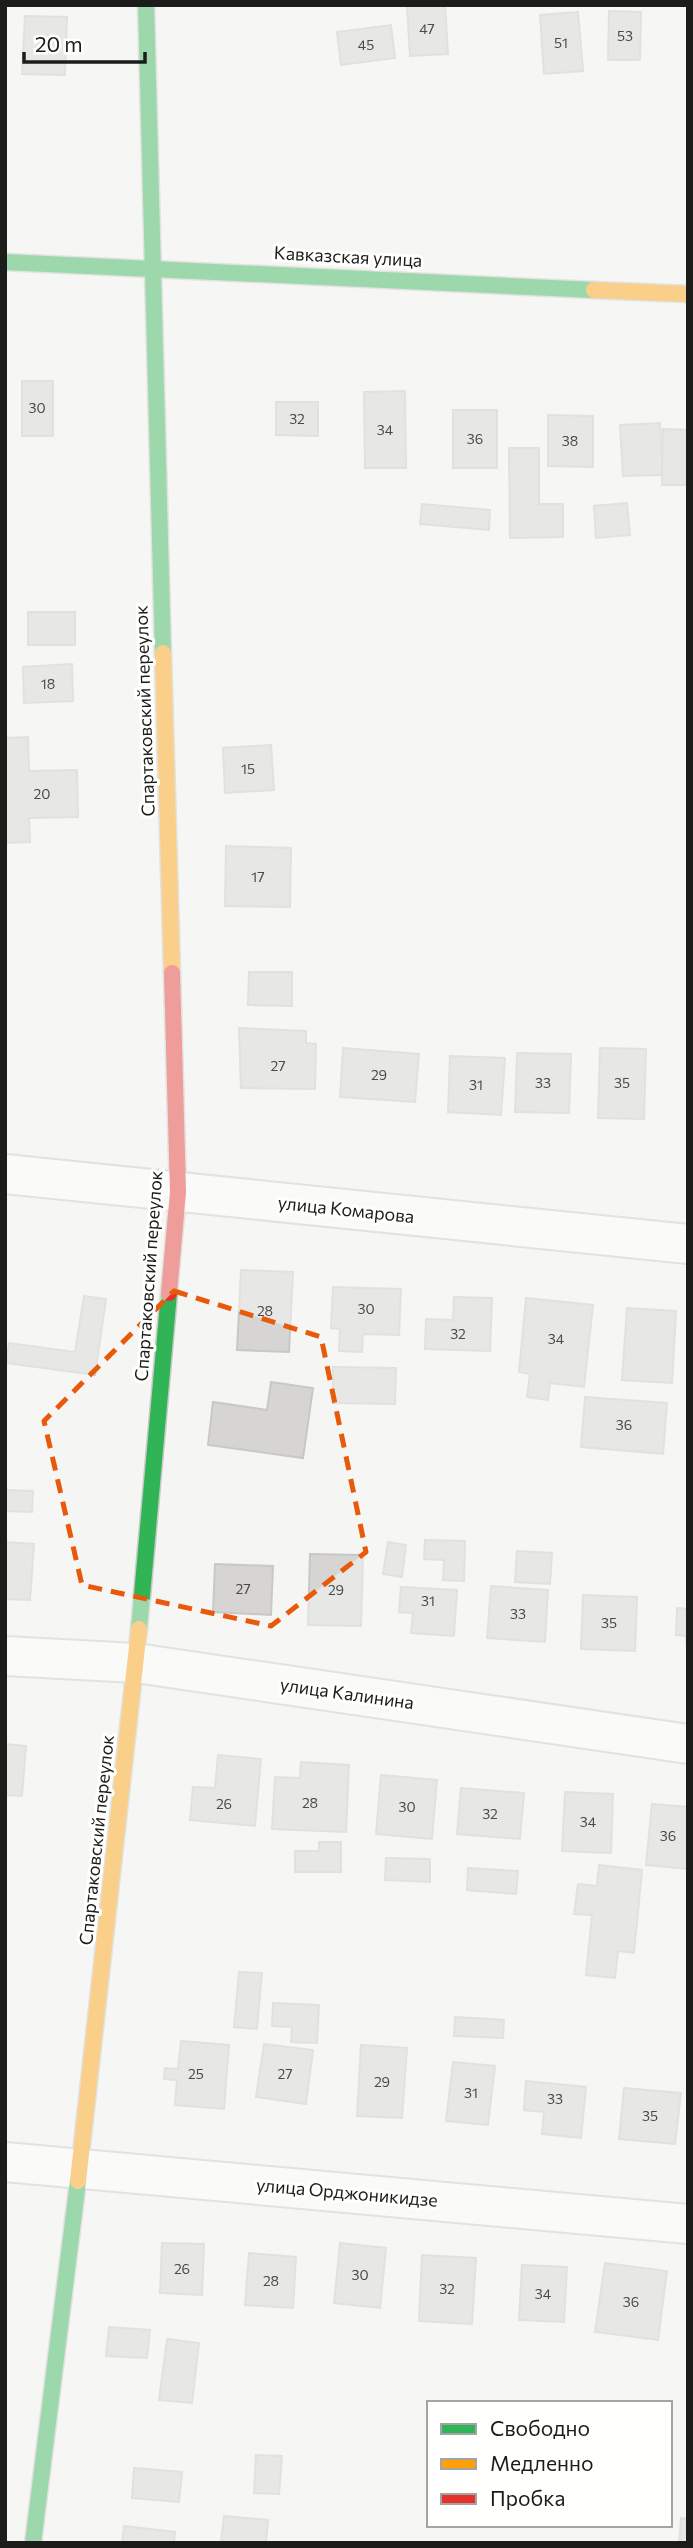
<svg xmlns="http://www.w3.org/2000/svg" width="693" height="2548" viewBox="0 0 693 2548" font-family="Commissioner,sans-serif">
<rect width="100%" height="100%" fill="#f5f5f4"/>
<!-- building -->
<g fill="#d6d5d4" stroke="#c8c8c7" stroke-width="2">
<path d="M407,5h38l3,49 -38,2z"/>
<path d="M609,11l32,1 -1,48h-32z"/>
<path d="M578,12l5,59 -39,3 -4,-59z"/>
<path d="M25,16l42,1 -2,58 -43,-1z"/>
<path d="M391,25l4,33 -54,7 -4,-33z"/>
<rect x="22" y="381" width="31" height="55"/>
<path d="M405,391l1,77h-41l-1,-76z"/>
<path d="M276,402h42v34l-42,-1z"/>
<rect x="453" y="410" width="44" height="58"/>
<path d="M548,415l45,1v51l-45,-1z"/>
<path d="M660,423l3,52 -40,1 -3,-51z"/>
<path d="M663,429l25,1v55h-26z"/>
<path d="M509,448h30v56h24v33l-53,1z"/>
<path d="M627,503l3,32 -34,3 -2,-32z"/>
<path d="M422,504l68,6 -1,20 -69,-6z"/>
<rect x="28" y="612" width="47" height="33"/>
<path d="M72,664l1,37 -49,2 -1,-36z"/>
<path d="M28,737l1,34 48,-1 1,47 -49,1 1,24 -25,1v-105z"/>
<path d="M271,745l3,45 -49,3 -2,-45z"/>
<path d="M226,846l65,2 -1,59 -65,-1z"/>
<path d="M249,972h43v34l-44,-1z"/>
<path d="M239,1028l67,3v12l10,1 -1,45 -74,-1z"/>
<path d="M343,1048l76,6 -4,48 -75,-5z"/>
<path d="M600,1048l46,1 -2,70 -46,-1z"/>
<path d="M517,1053l54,1 -2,59 -54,-1z"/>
<path d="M450,1056l55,2 -4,57 -53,-3z"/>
<path d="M241,1270l52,2 -4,80 -52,-2z"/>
<path d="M333,1287l68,2 -2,46 -36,-1 -1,18 -23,-1 1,-22 -9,-1z"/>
<path d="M84,1296l22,3 -11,76 -89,-12 3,-20 66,9z"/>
<path d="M454,1297l38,1 -2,53 -65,-2 1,-30 27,1z"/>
<path d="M526,1298l67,7 -9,82 -34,-4 -2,17 -21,-3 3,-23 -11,-2z"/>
<path d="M627,1308l49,3 -4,72 -50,-3z"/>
<path d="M333,1367l63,1 -1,36 -62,-1z"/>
<path d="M271,1382l42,6 -10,70 -95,-13 5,-43 54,8z"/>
<path d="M585,1397l82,6 -4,51 -82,-7z"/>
<path d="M5,1490l28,1 -1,21 -27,-1z"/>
<path d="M425,1540l40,1 -1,40 -21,-1 1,-20 -20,-1z"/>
<path d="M5,1542l29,2 -4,56 -25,-1z"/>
<path d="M388,1542l18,3 -4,32 -19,-3z"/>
<path d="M517,1551l35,2 -2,31 -35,-2z"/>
<path d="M310,1554l53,1 -2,71 -53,-1z"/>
<path d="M215,1564l58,2 -2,49 -58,-3z"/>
<path d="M491,1586l57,4 -3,52 -58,-4z"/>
<path d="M401,1587l56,3 -3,46 -43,-3 2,-20 -14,-1z"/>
<path d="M583,1595l54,2 -2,54 -54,-2z"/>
<path d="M677,1608l11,1v51l-2,-24 -10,-1z"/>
<path d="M5,1744l21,2 -4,50 -17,-1z"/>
<path d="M218,1755l43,4 -6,67 -65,-6 3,-33 22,1z"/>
<path d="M301,1762l48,3 -3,67 -74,-3 3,-52 25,1z"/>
<path d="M381,1775l56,5 -5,59 -56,-5z"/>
<path d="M461,1788l63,5 -4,46 -63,-5z"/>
<path d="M565,1792l48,2 -2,59 -49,-2z"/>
<path d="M652,1804l36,3v62l-42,-4z"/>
<path d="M319,1842h22v30h-46v-21h24z"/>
<path d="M386,1858l44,1v23l-45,-2z"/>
<path d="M599,1865l43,5 -8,83 -16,-2 -3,27 -29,-3 6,-60 -18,-1 4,-30 19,2z"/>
<path d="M468,1868l50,3 -2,23 -49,-4z"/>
<path d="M239,1972l23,1 -5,56 -23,-2z"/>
<path d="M273,2003l46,2 -2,38 -26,-1 1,-15 -20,-1z"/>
<path d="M455,2017l49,3 -1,18 -49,-2z"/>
<path d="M181,2041l48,4 -5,64 -49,-4 2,-25 -13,-1 1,-11 13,1z"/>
<path d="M264,2044l49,6 -7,54 -50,-7z"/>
<path d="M361,2045l46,3 -5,70 -45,-2z"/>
<path d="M453,2062l42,4 -7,59 -42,-4z"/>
<path d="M526,2081l60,6 -5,51 -39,-4 2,-22 -20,-2z"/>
<path d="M624,2088l57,5 -6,51 -56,-5z"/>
<path d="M162,2243l42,1 -2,51 -42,-2z"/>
<path d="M340,2243l46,5 -6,60 -46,-5z"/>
<path d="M249,2253l47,4 -3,51 -48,-3z"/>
<path d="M422,2255l54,3 -4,66 -53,-3z"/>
<path d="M605,2263l62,8 -9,69 -63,-8z"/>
<path d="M522,2265l45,2 -3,55 -45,-2z"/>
<path d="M109,2327l41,3 -3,28 -41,-2z"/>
<path d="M167,2339l32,4 -7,60 -33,-3z"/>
<path d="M256,2455l26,1 -3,38 -25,-1z"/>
<path d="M134,2468l48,4 -3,30 -47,-4z"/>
<path d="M224,2516l44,4 -2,23h-45z"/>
<path d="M681,2518l7,1v24h-9z"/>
<path d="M124,2526l51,6 -1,11h-52z"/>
</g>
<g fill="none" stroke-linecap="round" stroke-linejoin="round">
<!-- street casing -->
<g stroke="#cacac9" stroke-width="42">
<g id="street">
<path d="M5,1174l683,70"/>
<path d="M5,1656l131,7 552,81"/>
<path d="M5,2162l683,62"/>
</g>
</g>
<!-- fast casing -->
<g stroke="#cacac9" stroke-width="19">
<g id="fast">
<path d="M146,5l17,648"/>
<path d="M5,262l589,28"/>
<path d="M139,1629l30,-336"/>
<path d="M33,2543l45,-362"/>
</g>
</g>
<!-- slow casing -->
<g stroke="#cacac9" stroke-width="19">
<g id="slow">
<path d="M594,290l94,4"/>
<path d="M163,653l9,320"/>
<path d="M78,2181l61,-552"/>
</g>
</g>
<!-- jam casing -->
<g stroke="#cacac9" stroke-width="19">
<path id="jam" d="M169,1293l9,-101 -6,-219"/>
</g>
<!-- street -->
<use href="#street" stroke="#fefefd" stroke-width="38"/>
<!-- fast -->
<use href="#fast" stroke="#30b455" stroke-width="16"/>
<!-- slow -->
<use href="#slow" stroke="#ff9f0a" stroke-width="16"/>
<!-- jam -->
<use href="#jam" stroke="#e5322d" stroke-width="16"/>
</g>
<!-- marked area -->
<path d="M0 0H693V2548H0ZM174,1291l147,46 45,215 -95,74 -189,-41 -38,-164z" fill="#f5f5f4" fill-opacity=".55" fill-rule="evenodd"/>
<path fill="none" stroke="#e8590c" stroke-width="5" stroke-dasharray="14 9" stroke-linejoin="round" d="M174,1291l147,46 45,215 -95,74 -189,-41 -38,-164z"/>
<g text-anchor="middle" stroke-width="6" stroke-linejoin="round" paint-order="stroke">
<!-- number labels -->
<g font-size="14" fill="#4a4a49">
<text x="427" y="34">47</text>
<text x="625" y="41">53</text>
<text x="561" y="48">51</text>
<text x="366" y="50">45</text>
<text x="37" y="413">30</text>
<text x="297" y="424">32</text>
<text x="385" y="435">34</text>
<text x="475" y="444">36</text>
<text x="570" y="446">38</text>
<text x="48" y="689">18</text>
<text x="248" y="774">15</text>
<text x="42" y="799">20</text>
<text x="258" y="882">17</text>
<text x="278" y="1071">27</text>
<text x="379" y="1080">29</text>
<text x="543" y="1088">33</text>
<text x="622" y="1088">35</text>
<text x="476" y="1090">31</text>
<text x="366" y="1314">30</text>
<text x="265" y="1316">28</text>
<text x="458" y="1339">32</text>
<text x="556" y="1344">34</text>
<text x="624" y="1430">36</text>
<text x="243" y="1594">27</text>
<text x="336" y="1595">29</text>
<text x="428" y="1606">31</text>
<text x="518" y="1619">33</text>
<text x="609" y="1628">35</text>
<text x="310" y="1808">28</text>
<text x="224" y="1809">26</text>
<text x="407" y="1812">30</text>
<text x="490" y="1819">32</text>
<text x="588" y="1827">34</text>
<text x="668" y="1841">36</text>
<text x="196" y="2079">25</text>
<text x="285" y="2079">27</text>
<text x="382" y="2087">29</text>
<text x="471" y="2098">31</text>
<text x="555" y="2104">33</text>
<text x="650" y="2121">35</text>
<text x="182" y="2274">26</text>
<text x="360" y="2280">30</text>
<text x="271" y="2286">28</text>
<text x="447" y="2294">32</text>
<text x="543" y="2299">34</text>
<text x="631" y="2307">36</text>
</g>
<!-- street labels -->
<g font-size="18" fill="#1c1c1b" stroke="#fffffe">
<text transform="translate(348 257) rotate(3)" y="6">Кавказская улица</text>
<text transform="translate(145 711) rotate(-92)" y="6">Спартаковский переулок</text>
<text transform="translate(346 1210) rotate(6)" y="6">улица Комарова</text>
<text transform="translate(149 1276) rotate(-86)" y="6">Спартаковский переулок</text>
<text transform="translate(347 1694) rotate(8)" y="6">улица Калинина</text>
<text transform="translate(97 1840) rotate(-84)" y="6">Спартаковский переулок</text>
<text transform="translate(347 2193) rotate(5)" y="6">улица Орджоникидзе</text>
</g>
</g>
<!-- border -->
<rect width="693" height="2548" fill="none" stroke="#1c1c1b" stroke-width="14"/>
<!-- legend -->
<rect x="427" y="2401" width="245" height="126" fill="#fffffe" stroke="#a4a4a3" stroke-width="2"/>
<rect x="441" y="2424" width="35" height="10" fill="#30b455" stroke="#a4a4a3" stroke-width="2"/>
<text x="490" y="2436" font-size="21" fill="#1c1c1b">Свободно</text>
<rect x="441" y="2459" width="35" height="10" fill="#ff9f0a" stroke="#a4a4a3" stroke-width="2"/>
<text x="490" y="2471" font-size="21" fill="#1c1c1b">Медленно</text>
<rect x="441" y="2494" width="35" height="10" fill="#e5322d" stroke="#a4a4a3" stroke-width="2"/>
<text x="490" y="2506" font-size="21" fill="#1c1c1b">Пробка</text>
<!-- scale -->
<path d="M24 52v10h121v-10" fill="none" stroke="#1c1c1b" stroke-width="3.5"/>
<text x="35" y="52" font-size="21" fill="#1c1c1b" stroke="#fffffe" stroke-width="5" paint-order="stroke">20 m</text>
</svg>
